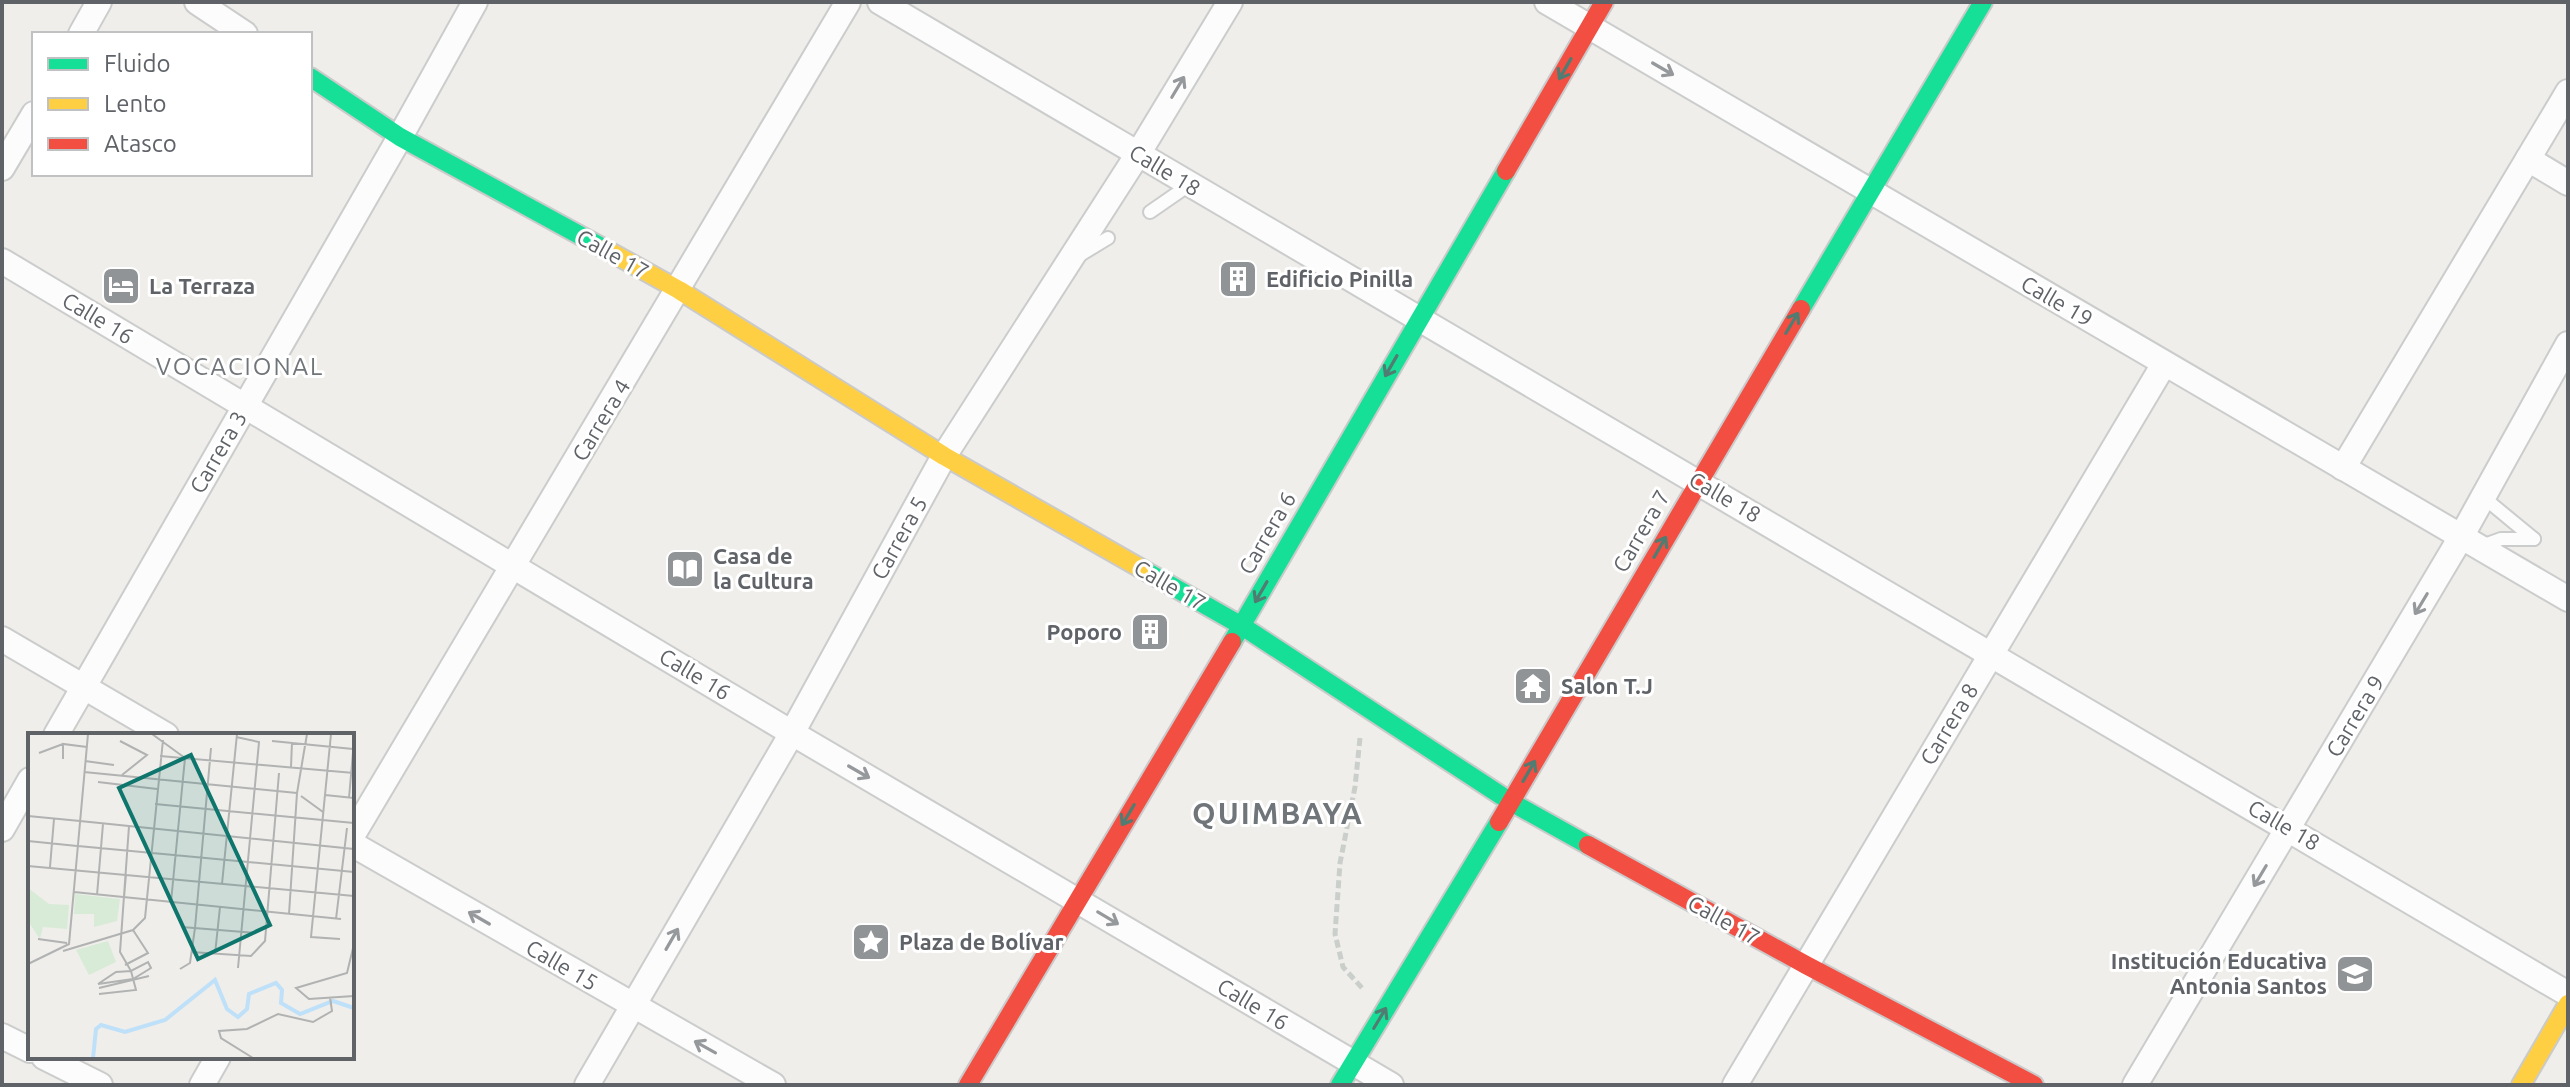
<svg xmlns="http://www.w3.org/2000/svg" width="2570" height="1087" viewBox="0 0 2570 1087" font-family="Ubuntu,sans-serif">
<rect width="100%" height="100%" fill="#efeeea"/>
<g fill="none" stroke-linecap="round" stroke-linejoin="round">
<!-- lane casing -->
<g stroke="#cbcccc" stroke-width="16">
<g id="lane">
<path d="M1150,212l39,-27"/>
<path d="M1080,255l28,-17"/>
<path d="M2483,497l51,42"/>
<path d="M2479,547l22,-8h33"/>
</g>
</g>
<!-- street casing -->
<g stroke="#cbcccc" stroke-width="28">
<g id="street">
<path d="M197,2l48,32"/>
<path d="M880,2l1688,992"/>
<path d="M1547,2l1021,597"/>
<path d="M81,34l18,-32"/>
<path d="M2528,159l40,24"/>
<path d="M2,168l32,-54"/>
<path d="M2,261l790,472 599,352"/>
<path d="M2343,468l225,-376"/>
<path d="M2,639l164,96"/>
<path d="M56,735l344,-598 75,-135"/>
<path d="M2,829l28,-49"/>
<path d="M352,836l496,-834"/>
<path d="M352,844l421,241"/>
<path d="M2,1036l28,14"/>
<path d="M44,1057l56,28"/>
<path d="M202,1085l16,-28"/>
<path d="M587,1085l205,-352 152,-277 194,-302 92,-152"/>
<path d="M1735,1085l429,-721"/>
<path d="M2135,1085l326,-548 107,-193"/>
</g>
</g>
<!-- fast casing -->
<g stroke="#cacacb" stroke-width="22">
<g id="fast">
<path d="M310,77l90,60 205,112"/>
<path d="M1801,309l182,-307"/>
<path d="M1142,569l100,57 269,176 77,43"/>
<path d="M1232,642l274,-471"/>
<path d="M1340,1085l159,-263"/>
</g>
</g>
<!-- slow casing -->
<g stroke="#cacacb" stroke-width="22">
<g id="slow">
<path d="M605,249l74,41 265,166 198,113"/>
<path d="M2521,1085l47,-81"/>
</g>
</g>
<!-- jam casing -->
<g stroke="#cacacb" stroke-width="22">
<g id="jam">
<path d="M1506,171l98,-169"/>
<path d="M1499,822l302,-513"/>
<path d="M1588,845l218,120 228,120"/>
<path d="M968,1085l264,-443"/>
</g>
</g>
<!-- path -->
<path stroke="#cacfcc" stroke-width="5" stroke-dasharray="8 4" stroke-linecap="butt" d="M1360,738l-5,49 -15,76 -5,71 8,33 20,22"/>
<!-- lane -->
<use href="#lane" stroke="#fdfcfc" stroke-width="12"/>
<!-- street -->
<use href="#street" stroke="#fdfcfc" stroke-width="24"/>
<!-- fast -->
<use href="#fast" stroke="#16e098" stroke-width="18"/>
<!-- slow -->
<use href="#slow" stroke="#ffcf43" stroke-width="18"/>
<!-- jam -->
<use href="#jam" stroke="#f24e42" stroke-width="18"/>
</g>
<!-- one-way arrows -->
<defs><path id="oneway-shaft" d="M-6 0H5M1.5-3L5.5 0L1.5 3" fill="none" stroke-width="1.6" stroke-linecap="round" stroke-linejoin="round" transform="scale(2)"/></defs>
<g stroke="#507c72">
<use href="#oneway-shaft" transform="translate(1565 69) rotate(120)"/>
<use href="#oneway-shaft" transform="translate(1792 323) rotate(-59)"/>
<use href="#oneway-shaft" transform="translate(1391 366) rotate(120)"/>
<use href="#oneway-shaft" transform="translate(1660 547) rotate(-60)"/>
<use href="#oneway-shaft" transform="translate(1261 592) rotate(120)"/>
<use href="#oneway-shaft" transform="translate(1529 771) rotate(-60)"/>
<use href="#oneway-shaft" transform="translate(1128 815) rotate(121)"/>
<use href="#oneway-shaft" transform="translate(1380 1018) rotate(-59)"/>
</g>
<g stroke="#96999c">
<use href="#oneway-shaft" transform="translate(1663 69) rotate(30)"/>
<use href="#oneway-shaft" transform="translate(1178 87) rotate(-59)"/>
<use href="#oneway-shaft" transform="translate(2421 604) rotate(121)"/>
<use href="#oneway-shaft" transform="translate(859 772) rotate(30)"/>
<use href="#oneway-shaft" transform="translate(2260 876) rotate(121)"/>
<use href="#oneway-shaft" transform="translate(479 918) rotate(-150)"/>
<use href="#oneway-shaft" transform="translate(1108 918) rotate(31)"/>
<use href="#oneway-shaft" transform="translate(672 939) rotate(-60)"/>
<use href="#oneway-shaft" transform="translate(705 1047) rotate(-151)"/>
</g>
<!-- icons -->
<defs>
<g id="building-square" transform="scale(2)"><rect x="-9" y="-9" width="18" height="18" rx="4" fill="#919496" stroke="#fff"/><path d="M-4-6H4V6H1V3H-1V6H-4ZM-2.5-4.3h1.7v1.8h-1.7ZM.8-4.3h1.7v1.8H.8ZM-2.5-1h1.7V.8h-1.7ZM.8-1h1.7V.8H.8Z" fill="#fff"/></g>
<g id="hotel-square" transform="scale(2)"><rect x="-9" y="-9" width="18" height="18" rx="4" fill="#919496" stroke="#fff"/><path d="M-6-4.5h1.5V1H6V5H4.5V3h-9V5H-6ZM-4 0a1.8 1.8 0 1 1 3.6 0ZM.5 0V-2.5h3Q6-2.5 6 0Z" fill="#fff"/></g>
<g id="library-square" transform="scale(2)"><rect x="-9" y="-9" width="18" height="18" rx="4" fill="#919496" stroke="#fff"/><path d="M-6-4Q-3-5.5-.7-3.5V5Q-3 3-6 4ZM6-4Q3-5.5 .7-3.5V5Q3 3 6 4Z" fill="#fff"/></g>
<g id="temple-square" transform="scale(2)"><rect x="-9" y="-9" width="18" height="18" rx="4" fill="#919496" stroke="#fff"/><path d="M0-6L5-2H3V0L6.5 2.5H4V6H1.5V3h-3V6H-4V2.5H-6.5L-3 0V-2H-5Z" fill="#fff"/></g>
<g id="sight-square" transform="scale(2)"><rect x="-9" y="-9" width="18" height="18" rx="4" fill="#919496" stroke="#fff"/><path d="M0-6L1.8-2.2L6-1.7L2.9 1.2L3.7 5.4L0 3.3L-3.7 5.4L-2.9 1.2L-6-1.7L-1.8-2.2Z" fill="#fff"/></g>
<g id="school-square" transform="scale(2)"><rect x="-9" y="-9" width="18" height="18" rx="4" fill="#919496" stroke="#fff"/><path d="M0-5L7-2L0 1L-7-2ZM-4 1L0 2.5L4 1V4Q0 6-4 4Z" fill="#fff"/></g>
</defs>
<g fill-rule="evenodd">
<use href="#building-square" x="1238" y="279"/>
<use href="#hotel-square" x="121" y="286"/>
<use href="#library-square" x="685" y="569"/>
<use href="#building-square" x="1150" y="632"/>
<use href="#temple-square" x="1533" y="686"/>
<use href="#sight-square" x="871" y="942"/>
<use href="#school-square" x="2355" y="974"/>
</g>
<g text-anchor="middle" stroke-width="6" stroke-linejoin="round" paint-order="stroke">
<!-- street labels -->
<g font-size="22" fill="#5f6368" stroke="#fff">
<text transform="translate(1165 170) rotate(31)" y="8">Calle 18</text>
<text transform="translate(613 254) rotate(29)" y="8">Calle 17</text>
<text transform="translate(2057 301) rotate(30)" y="8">Calle 19</text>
<text transform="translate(98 318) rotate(31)" y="8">Calle 16</text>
<text transform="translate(601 420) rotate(-59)" y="8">Carrera 4</text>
<text transform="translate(218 452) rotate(-60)" y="8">Carrera 3</text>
<text transform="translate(1725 497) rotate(30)" y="8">Calle 18</text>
<text transform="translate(1641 531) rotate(-60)" y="8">Carrera 7</text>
<text transform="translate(1267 533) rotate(-60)" y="8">Carrera 6</text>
<text transform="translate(899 538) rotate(-61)" y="8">Carrera 5</text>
<text transform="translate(1170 585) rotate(30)" y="8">Calle 17</text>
<text transform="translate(695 674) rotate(31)" y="8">Calle 16</text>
<text transform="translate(2355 716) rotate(-59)" y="8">Carrera 9</text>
<text transform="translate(1949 724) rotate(-59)" y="8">Carrera 8</text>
<text transform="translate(2284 825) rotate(30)" y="8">Calle 18</text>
<text transform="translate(1724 920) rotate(29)" y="8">Calle 17</text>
<text transform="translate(562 965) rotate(30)" y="8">Calle 15</text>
<text transform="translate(1253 1004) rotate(31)" y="8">Calle 16</text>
</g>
<!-- poi labels -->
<g font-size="22" font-weight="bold" fill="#5f6368" stroke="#fff" text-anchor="start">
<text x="1266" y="287">Edificio Pinilla</text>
<text x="149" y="294">La Terraza</text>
<text x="713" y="564">Casa de<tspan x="713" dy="25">la Cultura</tspan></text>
<text x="1122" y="640" text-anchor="end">Poporo</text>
<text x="1561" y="694">Salon T.J</text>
<text x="899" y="950">Plaza de Bolívar</text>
<text x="2327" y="969" text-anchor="end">Institución Educativa<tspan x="2327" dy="25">Antonia Santos</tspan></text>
</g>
<!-- neighbourhood labels -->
<g font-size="24" letter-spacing="2" fill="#70757a" stroke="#fff">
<text x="240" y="375">VOCACIONAL</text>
</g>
<!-- district labels -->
<g font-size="30" font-weight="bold" letter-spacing="2" fill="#70757a" stroke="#fff">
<text x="1278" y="824">QUIMBAYA</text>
</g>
</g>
<!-- overview -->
<g transform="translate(28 733)">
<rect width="326" height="326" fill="#efeeea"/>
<path d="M0,155l21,16 20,1 -2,24 -24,-2 -3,12 -12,-18zM47,161l45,5 -3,22 -23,6v-13h-20z" fill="#d8ebd6"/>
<path d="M80,208l8,21 -27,13 -13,-25z" fill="#d8ebd6"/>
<path fill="none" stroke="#bfe0f9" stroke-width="4" d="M65,325l3,-29 5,-4 24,7 40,-12 50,-40 12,29 11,8 9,-8 2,-15 27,-11 6,7 -1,13 19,11 33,-13 21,7"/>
<path fill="none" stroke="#b1b2b2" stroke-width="2" d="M124,1l33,24M303,1l-20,203 29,2M208,4l23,5 -21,226M92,8l27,14 -25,20M244,8l81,8M11,20l24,-9M132,23l194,17M35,26v-15l24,3M57,28l29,4M263,34l1,-25M56,39l213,21M70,49l59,7M297,62l29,3M273,63l22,16M321,65l5,-57M127,71l199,19M0,83l52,5M52,88l274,28M0,108l49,5M50,113l276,26M0,133l326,30M22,134l4,-48M194,151l15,-150M46,159l267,27M69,162l6,-71M96,165l2,-24M143,169l14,-144M261,181l8,-121 10,-59M308,186l11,-91M154,194l74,6M10,206l29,4M326,211l-7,29 -51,15 13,11 45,-3M35,218l70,-21 12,-12 18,-178M163,219l60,4 14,-15 14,-168M187,221l5,-47M0,231l41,-20 19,-210M97,232l23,-12 -15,-23M152,236l10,-6 5,-35 16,-180M70,251l35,-5 18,-11 -3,-6 -17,9 -11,-19 9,-126M70,251l18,-12 15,-1 5,19 -37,4M71,255l50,-12M225,325l-32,-20 -2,-7 28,-2 31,-15 35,8 19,-11 -2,-14"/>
<path fill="#0f766e" fill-opacity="0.15" stroke="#0f766e" stroke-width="4" d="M163,22l79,170 -72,34 -79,-171z"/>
<rect width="326" height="326" fill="none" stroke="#5f6368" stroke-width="4"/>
</g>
<!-- border -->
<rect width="2570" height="1087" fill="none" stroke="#5f6368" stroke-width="8"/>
<!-- legend -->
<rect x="32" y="32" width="280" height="144" fill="#ffffff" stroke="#bfc1c3" stroke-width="2"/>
<rect x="48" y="58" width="40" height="12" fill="#16e098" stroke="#bfc1c3" stroke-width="2"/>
<text x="104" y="72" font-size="24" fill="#5f6368">Fluido</text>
<rect x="48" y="98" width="40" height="12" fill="#ffcf43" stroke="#bfc1c3" stroke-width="2"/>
<text x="104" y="112" font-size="24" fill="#5f6368">Lento</text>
<rect x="48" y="138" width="40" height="12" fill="#f24e42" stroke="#bfc1c3" stroke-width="2"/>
<text x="104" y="152" font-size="24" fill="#5f6368">Atasco</text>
</svg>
